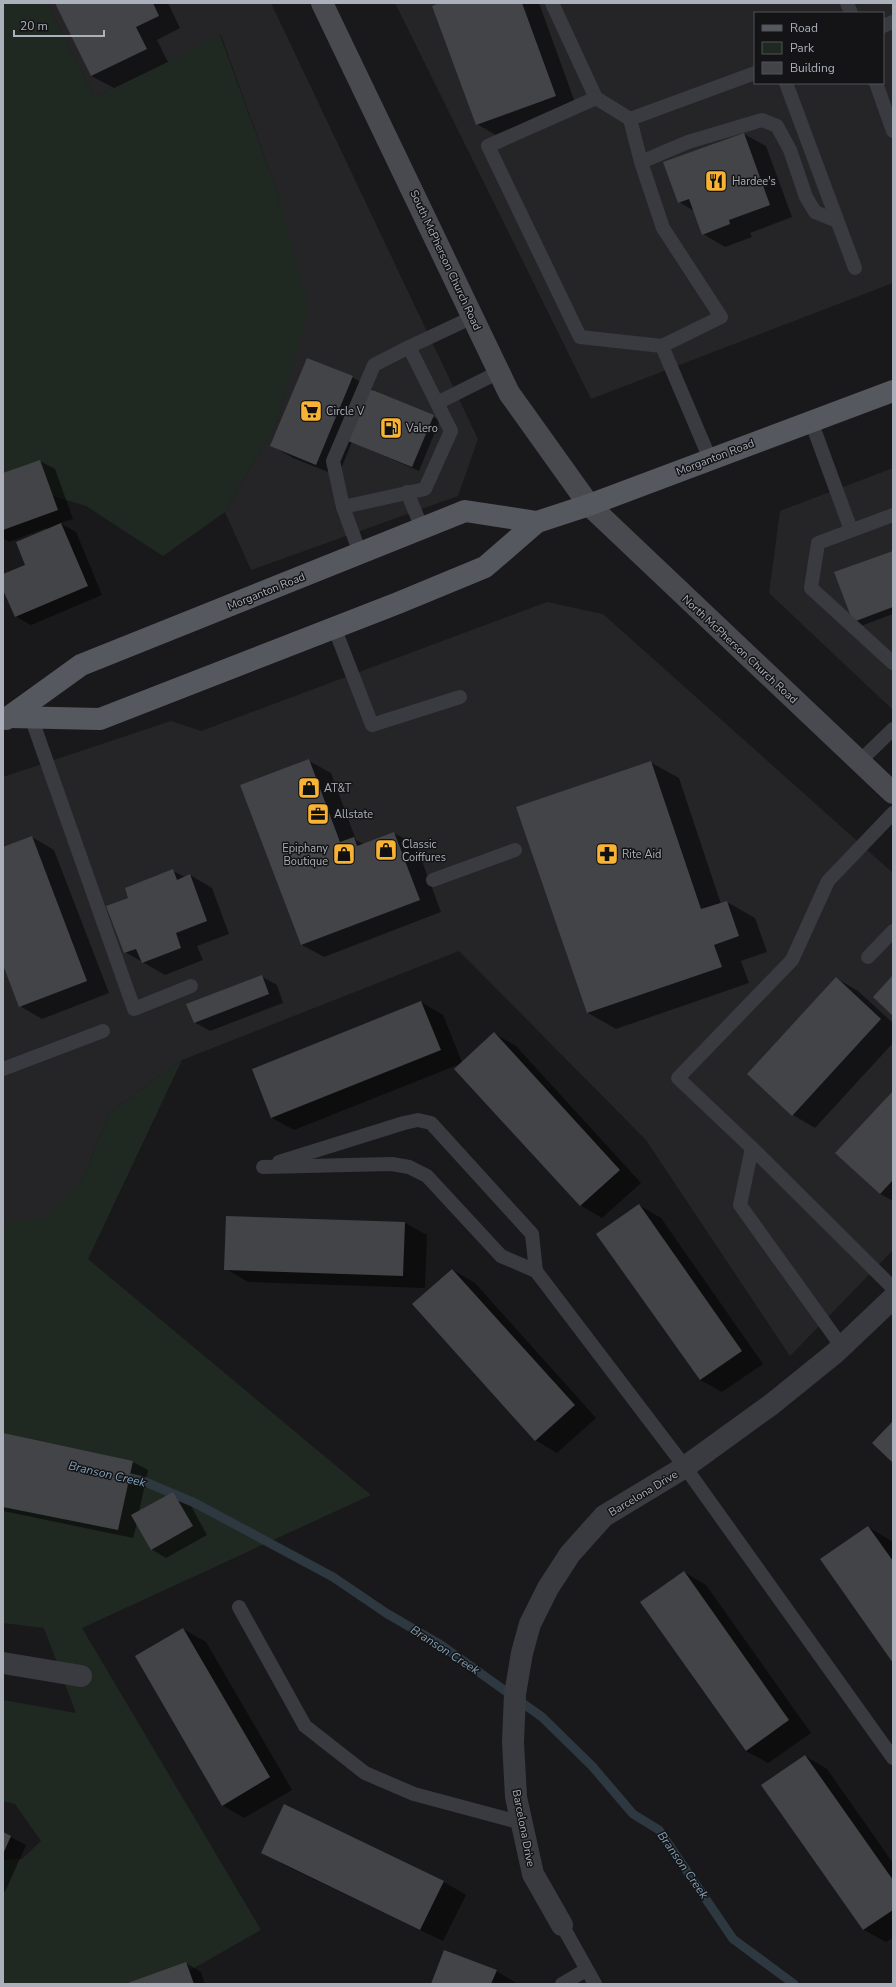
<svg xmlns="http://www.w3.org/2000/svg" width="896" height="1987" viewBox="0 0 896 1987" font-family="'Nunito Sans',sans-serif">
<rect width="100%" height="100%" fill="#19191b"/>
<!-- built -->
<g fill="#252528" fill-rule="evenodd">
<path d="M47,3h224l207,436 -20,57 -207,74 -26,-58 53,-92 30,-113 -32,-118 -55,-154 -126,62z"/>
<path d="M395,3h498v280l-302,116zM755,13h128v70h-128z"/>
<path d="M893,468v242l-124,-117 11,-82z"/>
<path d="M547,602l56,12 290,259v377l-103,106 -144,-216 -187,-189 -277,109 -72,52 -28,68 -37,38 -42,5v-446l168,-56 30,10z"/>
</g>
<!-- green -->
<g fill="#202921">
<path d="M3,3h44l48,94 125,-62 56,154 33,118 -31,113 -53,92 -62,44 -77,-50 -83,-25z"/>
<path d="M182,1060l-94,199 283,236 -289,133 179,302 -95,54h-163v-124l19,-1 19,-18 -26,-37 -12,-3v-101l73,13 -32,-85 -41,-5v-400l42,-6 37,-37 28,-68z"/>
</g>
<!-- shadow -->
<g fill="#0007">
<path d="M57,3h111l12,25 -23,12 11,22 -54,26 -23,-12z"/>
<path d="M442,3h97l38,105 -78,29 -22,-13z"/>
<path d="M744,134l22,12 26,71 -42,16 2,4 -27,10 -22,-13 -9,-23 -15,-9z"/>
<path d="M352,377l22,13v1l66,29 -21,51 -67,-29 -14,34 -45,-18 -22,-13z"/>
<path d="M40,461l15,8 18,50 -13,4 16,9 26,63 -71,30 -16,-9 -12,-29v-11l24,-11 19,-35v-2l-37,14 -6,-4v-64z"/>
<path d="M893,552v62l-32,12 -7,-4z"/>
<path d="M309,761l22,12 25,67 8,4 30,-11 22,12 25,67 -117,45 -22,-12z"/>
<path d="M650,762l29,16 42,126 6,-2 28,16 12,34 -26,9 8,22 -133,46 -28,-16 -71,-205z"/>
<path d="M32,837l22,13 55,143 -67,26 -22,-13 -17,-44v-113z"/>
<path d="M173,871l12,6 5,-2 22,13 17,46 -32,12 6,14 -38,15 -40,-23 5,-54z"/>
<path d="M261,976l16,9 6,18 -73,28 -16,-9z"/>
<path d="M836,978l22,13 35,32v20l-78,85 -22,-13z"/>
<path d="M421,1002l22,13 19,47 32,-29 22,13 125,137 -39,35 -22,-13 -120,-141 -166,66 -22,-12 -19,-49z"/>
<path d="M893,1093v108l-13,-7z"/>
<path d="M639,1205l22,13 102,146 -41,28 -22,-12z"/>
<path d="M405,1223l22,12 -2,53 -177,-6 -22,-13z"/>
<path d="M453,1270l22,13 121,135 -39,35 -22,-13z"/>
<path d="M3,1434l130,28 15,8 -9,42 34,-19 16,9 18,33 -41,23 -15,-9 -14,-26 -4,15 -130,-27z"/>
<path d="M868,1527l22,13 3,3v118z"/>
<path d="M684,1572l22,13 105,148 -43,30 -22,-12z"/>
<path d="M183,1629l23,13 86,148 -48,28 -22,-13z"/>
<path d="M805,1756l22,13 66,94v75l-7,4 -22,-12 -101,-144z"/>
<path d="M285,1805l159,77 22,13 -23,46 -159,-76 -22,-13z"/>
<path d="M3,1833l23,12 -21,47 -2,-1z"/>
<path d="M186,1963l15,9 4,12h-78z"/>
<path d="M496,1971l22,13h-86z"/>
</g>
<g fill="none" stroke-linecap="round" stroke-linejoin="round">
<!-- stream -->
<path stroke="#2e3840" stroke-width="9" d="M118,1475l25,6 52,22 138,74 53,36 55,32 101,72 50,49 41,48 26,16 74,109 61,45"/>
</g>
<!-- building -->
<g fill="#434448">
<path d="M55,3h98l6,13 -23,11 11,22 -56,27z"/>
<path d="M439,3h83l34,93 -80,29 -44,-119z"/>
<path d="M744,133l26,72 -41,15 1,4 -28,11 -13,-36 -11,4 -15,-41z"/>
<path d="M307,358l46,18 -37,89 -46,-19z"/>
<path d="M370,389l64,26 -22,52 -64,-26z"/>
<path d="M40,460l18,50 -55,20v-57z"/>
<path d="M61,523l27,63 -73,31 -12,-27v-16l22,-9 -9,-23z"/>
<path d="M893,551v56l-40,15 -19,-50z"/>
<path d="M309,759l31,83 14,-5 3,9 37,-14 26,68 -119,45 -61,-160z"/>
<path d="M651,761l50,148 26,-8 12,35 -25,9 8,22 -135,46 -71,-206z"/>
<path d="M32,836l55,145 -68,26 -16,-42v-118z"/>
<path d="M173,869l4,11 13,-6 17,47 -31,12 5,15 -39,15 -6,-14 -12,4 -18,-47 22,-8 -3,-10z"/>
<path d="M262,975l7,19 -75,29 -8,-19z"/>
<path d="M893,975v41l-20,-19z"/>
<path d="M836,977l45,42 -89,97 -45,-42z"/>
<path d="M421,1001l20,49 -170,68 -19,-49z"/>
<path d="M494,1032l126,138 -40,36 -126,-137z"/>
<path d="M893,1091v89l-13,14 -45,-41z"/>
<path d="M639,1204l103,147 -42,29 -104,-146z"/>
<path d="M226,1216l179,6 -2,54 -179,-6z"/>
<path d="M452,1269l123,136 -40,36 -123,-137z"/>
<path d="M893,1421v42l-21,-20z"/>
<path d="M3,1433l130,28 -15,69 -115,-23z"/>
<path d="M173,1492l20,34 -42,24 -20,-35z"/>
<path d="M868,1526l25,35v102l-73,-104z"/>
<path d="M684,1571l105,149 -43,31 -106,-149z"/>
<path d="M183,1628l87,149 -48,29 -87,-150z"/>
<path d="M805,1755l88,125v30l-30,20 -102,-145z"/>
<path d="M284,1804l160,77 -24,49 -159,-77z"/>
<path d="M3,1832l8,4 -8,18z"/>
<path d="M444,1950l53,20 -6,14h-60z"/>
<path d="M186,1962l8,22h-69z"/>
</g>
<g fill="none" stroke-linecap="round" stroke-linejoin="round">
<!-- lane -->
<g stroke="#3a3b40" stroke-width="14">
<path d="M552,3l44,95 34,21 125,-46"/>
<path d="M847,3l4,10"/>
<path d="M883,26l10,-4"/>
<path d="M786,83l69,185"/>
<path d="M876,83l17,48"/>
<path d="M596,98l-108,48 92,191 82,9 59,-29 -58,-89 -22,-66 -11,-43"/>
<path d="M641,162l47,-20 74,-22 15,6 13,24 16,47 9,15 22,9"/>
<path d="M662,346l48,113"/>
<path d="M409,347l42,84 -26,58 -82,18 -10,-46 41,-96z"/>
<path d="M409,347l64,-30"/>
<path d="M437,403l62,-31"/>
<path d="M811,421l40,109"/>
<path d="M407,492l15,36"/>
<path d="M343,507l17,46"/>
<path d="M893,515l-75,28 -7,45 82,75"/>
<path d="M334,627l38,98 88,-28"/>
<path d="M31,717l103,292 57,-23"/>
<path d="M860,761l33,-32"/>
<path d="M893,813l-65,68 -36,79 -114,118 74,70 141,140"/>
<path d="M433,880l82,-30"/>
<path d="M868,957l25,-26"/>
<path d="M3,1069l100,-38"/>
<path d="M752,1148l-12,57 102,142"/>
<path d="M279,1162l125,-39 14,-3 13,3 101,111 4,37"/>
<path d="M263,1167l129,-3 17,3 18,9 74,80 35,15 149,196 208,291"/>
<path d="M239,1607l66,119 60,47 49,21 108,29"/>
<path d="M562,1925l33,59"/>
<path d="M562,1984l24,-14"/>
</g>
<!-- street -->
<g stroke="#3a3b40" stroke-width="22">
<path d="M3,1663l78,13"/>
<path d="M562,1925l-29,-51 -17,-77 -3,-55 2,-48 7,-41 8,-29 18,-36 22,-34 34,-38 81,-49 87,-63 63,-51 58,-55"/>
</g>
<!-- secondary -->
<path stroke="#484a50" stroke-width="22" d="M322,3l187,390 80,112 304,288"/>
<!-- primary -->
<g stroke="#55585f" stroke-width="22">
<path d="M10,717l90,2 298,-116 87,-36 52,-45 52,-17 304,-114"/>
<path d="M6,719l75,-54 384,-154 72,11"/>
</g>
</g>
<!-- icons -->
<defs>
<g id="restaurant-square" transform="scale(1.15)"><rect x="-9" y="-9" width="18" height="18" rx="4" fill="#f8b234" stroke="#141416"/><path d="M-5-6h1v4h1v-4h1v4h1v-4h1v5L-1.5 .5V6h-2V.5L-5-1ZM5-6V6H3V1.5H1.5Q1.5-4 5-6Z" fill="#111"/></g>
<g id="supermarket-square" transform="scale(1.15)"><rect x="-9" y="-9" width="18" height="18" rx="4" fill="#f8b234" stroke="#141416"/><path d="M-6-5.5h2.5l.6 2H6L4.5 2H-2.5L-4.4-4H-6ZM-1.5 3.2a1.3 1.3 0 1 0 .1 0ZM3 3.2a1.3 1.3 0 1 0 .1 0Z" fill="#111"/></g>
<g id="fuel-square" transform="scale(1.15)"><rect x="-9" y="-9" width="18" height="18" rx="4" fill="#f8b234" stroke="#141416"/><path d="M-5.5-6h7V0h2V4h1.3V-2.5L3-4.5l.8-.8L6-3V5H2.5V1h-1V6h-7ZM-4.2-4.7v3.2H.2V-4.7Z" fill="#111"/></g>
<g id="shop-square" transform="scale(1.15)"><rect x="-9" y="-9" width="18" height="18" rx="4" fill="#f8b234" stroke="#141416"/><path d="M-5-2.5h2.3a2.7 3.5 0 0 1 5.4 0H5L5.5 6h-11ZM-1.5-2.5h3a1.5 2.3 0 0 0-3 0Z" fill="#111"/></g>
<g id="office-square" transform="scale(1.15)"><rect x="-9" y="-9" width="18" height="18" rx="4" fill="#f8b234" stroke="#141416"/><path d="M-6-3h4V-5.5h4V-3h4V5H-6ZM-1-4.5V-3h2v-1.5ZM-6 0V1H6V0Z" fill="#111"/></g>
<g id="pharmacy-square" transform="scale(1.15)"><rect x="-9" y="-9" width="18" height="18" rx="4" fill="#f8b234" stroke="#141416"/><path d="M-2-6h4v4h4v4h-4v4h-4v-4h-4v-4h4Z" fill="#111"/></g>
</defs>
<g fill-rule="evenodd">
<use href="#restaurant-square" x="716" y="181"/>
<use href="#supermarket-square" x="311" y="411"/>
<use href="#fuel-square" x="391" y="428"/>
<use href="#shop-square" x="309" y="788"/>
<use href="#office-square" x="318" y="814"/>
<use href="#shop-square" x="386" y="850"/>
<use href="#shop-square" x="344" y="854"/>
<use href="#pharmacy-square" x="607" y="854"/>
</g>
<g text-anchor="middle" stroke-width="3" stroke-linejoin="round" paint-order="stroke">
<!-- poi labels -->
<g font-size="11" fill="#abb0bb" stroke="#141416" text-anchor="start">
<text x="732" y="185">Hardee's</text>
<text x="326" y="415">Circle V</text>
<text x="406" y="432">Valero</text>
<text x="324" y="792">AT&amp;T</text>
<text x="334" y="818">Allstate</text>
<text x="402" y="848">Classic<tspan x="402" dy="13">Coiffures</tspan></text>
<text x="328" y="852" text-anchor="end">Epiphany<tspan x="328" dy="13">Boutique</tspan></text>
<text x="622" y="858">Rite Aid</text>
</g>
<!-- street labels -->
<g font-size="11" fill="#abb0bb" stroke="#141416">
<text transform="translate(446 260) rotate(65)" y="4">South McPherson Church Road</text>
<text transform="translate(715 457) rotate(-21)" y="4">Morganton Road</text>
<text transform="translate(266 591) rotate(-22)" y="4">Morganton Road</text>
<text transform="translate(740 649) rotate(43)" y="4">North McPherson Church Road</text>
<text transform="translate(643 1493) rotate(-31)" y="4">Barcelona Drive</text>
<text transform="translate(524 1828) rotate(79)" y="4">Barcelona Drive</text>
</g>
<!-- water labels -->
<g font-size="12" font-style="italic" fill="#819fb7" stroke="#141416">
<text transform="translate(107 1474) rotate(13)" y="4">Branson Creek</text>
<text transform="translate(445 1650) rotate(33)" y="4">Branson Creek</text>
<text transform="translate(683 1865) rotate(55)" y="4">Branson Creek</text>
</g>
</g>
<!-- border -->
<rect width="896" height="1987" fill="none" stroke="#abb0bb" stroke-width="8"/>
<!-- legend -->
<rect x="754" y="12" width="130" height="72" fill="#141416" stroke="#505258"/>
<rect x="762" y="25" width="20" height="6" fill="#55585f" stroke="#505258"/>
<text x="790" y="32" font-size="12" fill="#abb0bb">Road</text>
<rect x="762" y="42" width="20" height="12" fill="#202921" stroke="#505258"/>
<text x="790" y="52" font-size="12" fill="#abb0bb">Park</text>
<rect x="762" y="62" width="20" height="12" fill="#434448" stroke="#505258"/>
<text x="790" y="72" font-size="12" fill="#abb0bb">Building</text>
<!-- scale -->
<path d="M14 30v6h90v-6" fill="none" stroke="#abb0bb" stroke-width="2"/>
<text x="20" y="30" font-size="12" fill="#abb0bb" stroke="#141416" stroke-width="3" paint-order="stroke">20 m</text>
</svg>
